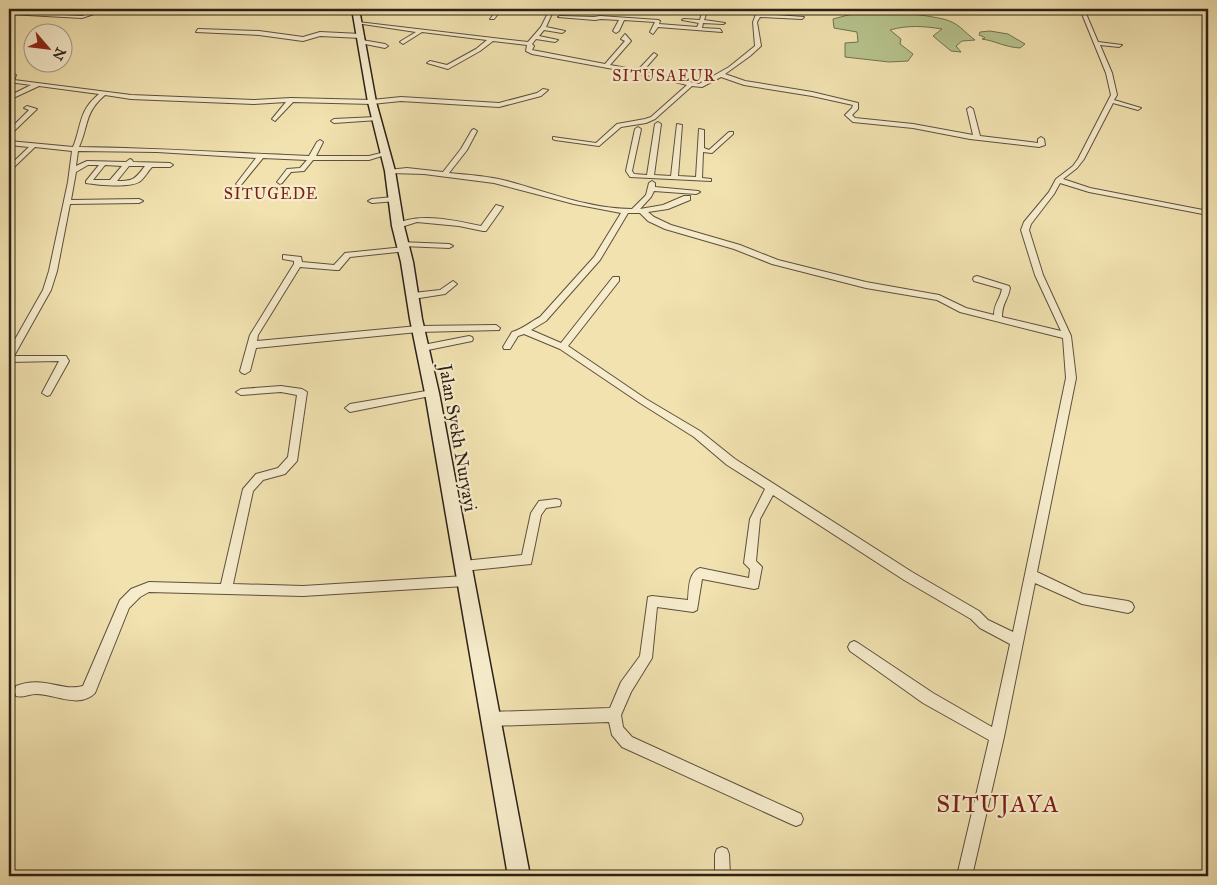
<svg xmlns="http://www.w3.org/2000/svg" width="1217" height="885" viewBox="0 0 1217 885" font-family="'IM FELL Great Primer',serif">
<rect width="100%" height="100%" fill="#f1e2b0"/>
<filter id="stains"><feTurbulence type="fractalNoise" baseFrequency=".004" numOctaves="4"/><feColorMatrix values="0 0 0 0 .2 0 0 0 0 .09 0 0 0 0 .02 0 0 0 .5 -.17"/></filter>
<radialGradient id="worn" r=".72"><stop offset=".6" stop-color="#630" stop-opacity="0"/><stop offset="1" stop-color="#630" stop-opacity=".3"/></radialGradient>
<!-- green -->
<g fill="#b7c48e" stroke="#727252">
<path d="M830,9h40c7,5 14,3 23,3 13,1 38,4 50,7 15,3 21,13 32,21l-13,1 -6,5 5,6 -10,-1 -18,-15 9,-7c-18,-3 -35,-4 -52,1l11,9 -1,5 13,10 -5,7 -19,1 -44,-5v-14l13,-1 -1,-10 -23,-4 -1,-9 19,-5 -16,-1z"/>
<path d="M990,31l18,3 17,10 -5,4c-15,-1 -25,-7 -38,-9l3,-1 -1,-1 -5,-2 1,-3z"/>
</g>
<g fill="none" stroke-linecap="round" stroke-linejoin="round">
<!-- minor casing -->
<g stroke="#5d503d" stroke-width="2">
<g id="minor">
<path d="M103,9h6l-27,9 -73,-4v-2l73,4z"/>
<path d="M451,9l19,1 2,1 -2,1 -18,-1 -2,-1z"/>
<path d="M498,9h4l-8,10h-4z"/>
<path d="M550,9h4l-8,18 19,4 -3,2 -18,-3 -5,6 19,4 -3,2 -19,-3 -4,5 2,2 -2,4 73,14 20,-23 -4,-2 4,-5 6,7 -21,24 28,5 16,-17 3,2 -14,16 56,13 30,-17 26,-21 -2,-24 5,-13h4l-1,5 43,3 -2,2 -42,-2 -3,5 4,24 -11,10 -25,18 20,7 67,11 46,11v6l-6,6 3,3 58,6 60,11 -6,-26 3,-2 3,2 7,27 58,7v-4l3,-2 3,2 1,6 -6,2 -69,-8 -57,-11 -60,-6 -8,-7 7,-7 1,-3 -41,-9 -68,-11 -23,-8 -19,10 -10,-1 -37,33 -9,4 -25,4 -22,19 -44,-6 -2,-1v-2l43,6 21,-19 28,-5 6,-2 36,-32 -36,-9 -119,-22 -6,-3 1,-6 -34,-4 -13,10 -32,18 -21,-6 3,-2 17,4 29,-16 11,-9 -65,-8 -19,12 -3,-2 1,-1 15,-9 -60,-9 2,-1 170,20 13,-15z"/>
<path d="M666,9h4l-3,3 -2,-1z"/>
<path d="M701,9h4l2,3 -3,8 21,3 -2,1 -20,-1 -1,5 18,1 2,3 -64,-5 -5,7 -3,-2 5,-10 -31,-2 -5,11 -3,2 -3,-2 6,-11 -18,-1 -6,1 -37,-3 2,-1 34,1 6,-1 58,4 2,1 -1,3 38,3 2,-4 -17,-3 2,-1 16,1 2,-8 -2,-2z"/>
<path d="M1080,9h4l14,33 24,3 -3,2 -19,-2 12,28 5,22 -3,5 27,8 -3,2 -25,-7 -29,56 -7,9 -14,11 27,9 118,23v4l-119,-23 -29,-9 -6,11 -23,30 -2,6 14,45 28,61 5,42 -39,194 46,22 45,7 4,2 2,4 -2,4 -4,2 -46,-9 -47,-21 -31,154 -32,139h-15l32,-136 -66,-37 -73,-52 -2,-4 2,-4 4,-2 4,2 75,50 59,34 18,-83 -30,-16 -9,-9 -67,-39 -131,-85 -13,24 -4,42 6,6 -4,21 -4,1 -52,-10 -5,31 -4,2 -36,-5 -5,51 -21,34 -10,23 2,12 9,10 169,77 2,5 -2,5 -5,2 -5,-2 -169,-77 -10,-12 -3,-13 -119,4 -5,-2 -2,-5 2,-5 5,-2 120,-4 11,-26 19,-26 8,-59 4,-1 36,4c1,-11 0,-27 12,-32l49,10 1,-9 -6,-6 6,-44 15,-30 -38,-24 -33,-28 -54,-34 -80,-54 -36,-15 -6,2 -8,13h-6l-1,-2 9,-15c11,-3 18,-10 28,-15l54,-60 27,-44 -47,-9 -80,-21 -70,-9 -34,-1 -2,-1v-2l19,-2 36,4 18,-23 11,-19 2,-1 3,2 -10,19 -18,23c20,2 39,3 58,8 41,11 82,28 125,28l14,-14 3,-12 3,-2 3,2v4l43,4 2,1 -4,2 -42,-3 -3,6 -11,12 23,-4 21,-9h6v4l-22,9 -20,3 6,5 17,8 69,20 38,15 88,22 73,13 27,13 28,7c0,-12 6,-15 8,-26l-28,-8 -1,-2 1,-2 3,-1 32,10 1,2c-2,12 -8,15 -8,29l59,14 -26,-56 -14,-45 3,-8 25,-30 7,-13 17,-13 5,-7 33,-64 -5,-22zM628,213h12l8,8 17,8 69,20 38,15 94,24 71,12 23,12 103,26 3,40 -53,254 -25,-12 -9,-9 -67,-39 -177,-113 -35,-28 -54,-32 -78,-53 51,-65v-4h-6l-52,66 -30,-13 15,-9 54,-61z"/>
<path d="M1149,9l59,3v2l-57,-4z"/>
<path d="M198,29l61,2 44,6 17,-5 41,2 3,2 -3,2 -41,-2 -17,5 -44,-6 -63,-3z"/>
<path d="M362,40l23,4 3,2 -3,2 -25,-5 -1,-1z"/>
<path d="M9,71l7,4 -2,5 117,15 123,5 37,-2 81,2 29,-3 98,6 38,-10 6,-4 5,1 -7,6 -42,11 -98,-6 -29,3 -79,-2 -18,19 -3,-2 14,-17 -32,2 -123,-5 -26,-4c-21,18 -16,30 -26,52 77,1 154,6 230,9l8,-14 3,-2 3,2 -7,14h53l16,-4 3,2 -19,6h-56l-9,11 -13,1 -9,11 -2,1 -3,-2 10,-13 13,-1 7,-8 -44,-2 -22,27 -2,1 -3,-2 20,-26 -99,-6 -79,-1 -2,15 11,-5 39,1 4,-3 2,1 1,2 37,1 3,2 -3,2h-18c-4,4 -8,12 -13,15 -10,6 -41,3 -53,1v-2l13,-16h-11l-12,7 -5,28 68,-1 4,2 -4,2 -69,1 -13,67 -6,19 -37,66h52l3,5 -19,34 -3,1 -5,-3 17,-32 -50,1v-12l34,-60 6,-19 19,-89 4,-31 -37,-4 -26,25v-6l20,-19 -20,-2v-4l64,6c9,-21 5,-36 26,-53l-60,-8 -30,14v-4l22,-11 -22,-3zM105,165l17,1 -12,14h-17zM129,166h16c-10,13 -11,15 -28,15z"/>
<path d="M27,106l10,3 -26,25 -2,1v-5l20,-20 -5,-2z"/>
<path d="M376,117l2,1v2l-44,3 -3,-2 3,-2z"/>
<path d="M658,122l3,2 -7,51 17,1 6,-52 5,1 -4,51 18,1 3,-48 5,1v18l5,2 20,-18h4v2l-21,19 -9,-1 -1,26 9,1v2l-81,-4 -4,-6 9,-42 3,-2 3,2 -9,42 2,3 13,1 8,-51z"/>
<path d="M393,197h3v4l-24,2 -4,-2 4,-2z"/>
<path d="M496,205l7,2 -17,24h-3l-24,-5 -42,-4 -19,6 -4,-2c21,-15 63,-5 87,0z"/>
<path d="M400,242l49,2 4,2 -4,2 -46,-2 -4,-2z"/>
<path d="M404,247h3v4l-57,6 -11,13h-3l-36,-3 -42,68 -1,6 161,-15 78,-1 4,3 -1,2 -81,2 -162,16 -6,23 -5,3 -3,-1 -2,-2 10,-36 44,-71v-3l-11,-2v-4l18,2 1,5 32,3 11,-12z"/>
<path d="M453,281l4,3 -12,10 -32,5 -4,-3 4,-3 27,-3z"/>
<path d="M469,336l3,1 1,2 -1,2 -49,10 -4,-3 4,-3z"/>
<path d="M281,386l21,3 5,3 -10,69 -12,13 -22,6 -10,11 -20,93 70,2 162,-10 4,1 2,4 -2,4 -4,1 -162,10 -154,-4 -9,5 -11,11 -34,85c-16,16 -40,1 -59,1 -7,0 -13,4 -20,2l-1,-5 1,-5c28,-11 44,6 67,0l37,-86 11,-11 18,-7 72,2 22,-95 13,-15 22,-6 10,-11 9,-62 -16,-3 -40,3 -5,-3 5,-3z"/>
<path d="M432,390l5,3 -2,2 -85,17 -5,-4 5,-4z"/>
<path d="M556,499l4,1 1,3 -1,3 -14,2 -5,7 -10,49 -68,7 -4,-1 -2,-4 2,-4 4,-1 59,-6 9,-42 8,-12z"/>
<path d="M722,847l5,2 2,5 1,22h-15v-22l2,-5z"/>
</g>
</g>
<!-- secondary casing -->
<g stroke="#2c2017" stroke-width="3">
<path id="secondary" d="M352,9h7l17,93 19,69 9,55 9,36 9,57 17,74 91,483h-22l-83,-483 -15,-74 -9,-57 -9,-36 -7,-55 -17,-69z"/>
</g>
<!-- minor -->
<use href="#minor" fill="#f6eccc" fill-rule="evenodd"/>
<!-- secondary -->
<use href="#secondary" fill="#f6eccc" fill-rule="evenodd"/>
</g>
<g text-anchor="middle" stroke-width="4.5" stroke-linejoin="round" paint-order="stroke">
<!-- far-quarter labels -->
<g font-size="16" letter-spacing="1" fill="#7a1f14" stroke="#f6eccc">
<text x="664" y="81">SITUSAEUR</text>
<text x="271" y="199">SITUGEDE</text>
</g>
<!-- street labels -->
<g font-size="18" fill="#2c2017" stroke="#f6eccc">
<text transform="translate(458 438) rotate(80)" y="6">Jalan Syekh Nuryayi</text>
</g>
<!-- near-quarter labels -->
<g font-size="24" letter-spacing="1" fill="#7a1f14" stroke="#f6eccc">
<text x="998" y="812">SITUJAYA</text>
</g>
</g>
<!-- margin -->
<rect width="1217" height="885" fill="none" stroke="#f1e2b0" stroke-width="30"/>
<rect x="10" y="10" width="1197" height="865" fill="none" stroke="#2c2017" stroke-width="2.5"/>
<rect x="15" y="15" width="1187" height="855" fill="none" stroke="#2c2017"/>
<!-- north arrow -->
<g transform="translate(48 48) rotate(118)"><circle r="24" fill="#f6eccc" stroke="#a59a84"/>
<path d="M0-4L9 19L0 12L-9 19Z" fill="#8f2418"/>
<text y="-8" font-size="14" font-weight="bold" text-anchor="middle" fill="#2c2017">N</text>
</g>
<rect width="100%" height="100%" filter="url(#stains)"/>
<rect width="100%" height="100%" fill="url(#worn)"/>
</svg>
